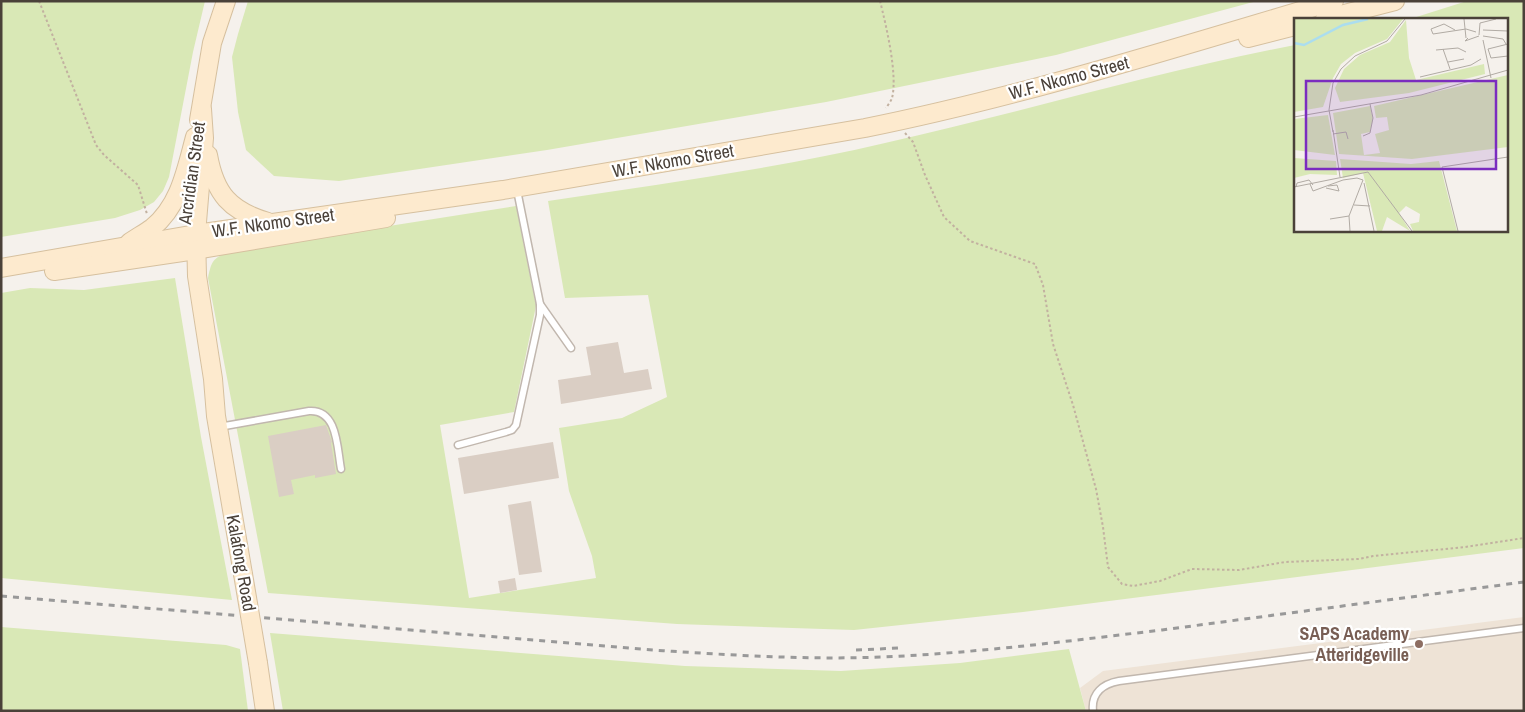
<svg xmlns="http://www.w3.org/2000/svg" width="1525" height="712" viewBox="0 0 1525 712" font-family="'Archivo Narrow',sans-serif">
<rect width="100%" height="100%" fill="#f5f1ec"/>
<!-- education -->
<path fill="#eee3d6" d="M1524,617v94h-438l-6,-23 23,-17z"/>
<!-- green -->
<g fill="#d9e8b6">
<path d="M1,1h204l-12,51 -24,125 -6,14 -9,11 -14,8 -25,8 -114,19z"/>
<path d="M248,1h1009l-201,54 -230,47 -279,48 -208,31 -65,-5 -28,-26 -8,-38 -6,-55 6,-23z"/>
<path d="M1467,1h57v547l-501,64 -169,18 -177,-6 -409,-31 -60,-315c4,-19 5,-19 22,-27l286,-45 20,100 -22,106 -74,13 29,173 127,-20 -4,-22 -23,-65 -10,-63 63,-10 45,-21 -19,-102 -83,3 -17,-97c112,-17 226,-32 337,-58 137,-31 272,-71 410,-98v185h211v-211h-96z"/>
<path d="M175,278l26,159 31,163 -231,-22v-285l29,-5 54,2z"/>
<path d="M1,627l225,18 14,4 8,62h-247z"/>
<path d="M270,633l415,33 156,5 119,-8 109,-14 17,62h-803z"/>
</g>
<!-- building -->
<g fill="#dacec4">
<path d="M618,342l6,31 24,-4 4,20 -91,15 -3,-24 33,-5 -5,-28z"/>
<path d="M326,425l6,17 -1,1 5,31 -21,4v-3l-24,5 3,14 -15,3 -11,-61z"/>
<path d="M553,442l6,36 -95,16 -6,-36z"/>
<path d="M531,501l11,71 -23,3 -11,-70z"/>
<path d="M515,578l2,12 -17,3 -2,-12z"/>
</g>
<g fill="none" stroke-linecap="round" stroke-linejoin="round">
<!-- lane casing -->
<g stroke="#c1b7ae" stroke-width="9">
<g id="lane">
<path d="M540,304l31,44"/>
<path d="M219,427l90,-16c29,-2 28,37 32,58"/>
<path d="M458,445l48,-13 6,-2 4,-5 24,-110v-11l-22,-109 -3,-5"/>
<path d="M1093,711c-2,-18 10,-27 26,-30l405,-53"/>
</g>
</g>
<!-- secondary casing -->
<g stroke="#d6c09f" stroke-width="20">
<g id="secondary">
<path d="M1325,19l70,-18"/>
<path d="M1248,38l47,-12"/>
<path d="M202,109l2,29 -8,96 1,42 16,103 3,37 27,158"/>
<path d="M199,120l13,-77 14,-42"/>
<path d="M208,155c7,39 22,56 60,67"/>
<path d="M129,243c7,-5 16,-10 23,-15 28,-23 34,-58 43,-91"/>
<path d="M1,268l195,-34 307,-44 362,-62c159,-32 313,-81 469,-127"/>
<path d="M54,271l135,-20 197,-33"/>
<path d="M258,663l7,48"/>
</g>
</g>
<!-- path -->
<g stroke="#c2b1a0" stroke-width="2" stroke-dasharray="2.5 2.5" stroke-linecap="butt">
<path d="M39,1l57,144 8,10 34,30 9,29"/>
<path d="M880,1c6,24 18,74 12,97 -1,3 -4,7 -6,10"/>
<path d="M905,133l8,9 12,33 19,42 26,24 65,23 8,21 10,59 20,61 23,84 7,38 5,40 14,17 11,2 27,-5 32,-12 47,1 46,-8 74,-3 14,-3 92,-9 59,-9"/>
</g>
<!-- lane -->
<use href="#lane" stroke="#fff" stroke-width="6"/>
<!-- secondary -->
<use href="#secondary" stroke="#fdeace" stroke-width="18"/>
<!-- rail -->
<g stroke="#999" stroke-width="3" stroke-dasharray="6 6" stroke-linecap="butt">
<path d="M1,596l652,54c76,5 152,10 229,7 94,-4 186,-16 280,-27 120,-16 241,-32 362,-48"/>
<path d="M856,650l43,-2"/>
</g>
<!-- secondary-bridge casing -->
<g stroke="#d6c09f" stroke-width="20" stroke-linecap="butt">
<path id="secondary-bridge" d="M243,574l15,89"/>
</g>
<!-- secondary-bridge -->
<use href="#secondary-bridge" stroke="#fdeace" stroke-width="18"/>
</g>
<!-- markers -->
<circle fill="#8d6e63" stroke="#fff" stroke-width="2" cx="1419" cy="644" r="5"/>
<g text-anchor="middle" stroke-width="4.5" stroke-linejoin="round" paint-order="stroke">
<!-- street labels -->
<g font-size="18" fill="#4a4139" stroke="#fff">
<text transform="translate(1069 78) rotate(-15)" y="6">W.F. Nkomo Street</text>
<text transform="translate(673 161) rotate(-10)" y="6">W.F. Nkomo Street</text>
<text transform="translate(192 173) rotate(-82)" y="6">Arcridian Street</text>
<text transform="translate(273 223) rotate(-8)" y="6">W.F. Nkomo Street</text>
<text transform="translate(241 563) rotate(80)" y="6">Kalafong Road</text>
</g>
<!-- education labels -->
<g font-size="18" font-weight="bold" fill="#785e54" stroke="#fff" text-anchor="end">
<text x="1409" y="640">SAPS Academy<tspan x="1409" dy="21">Atteridgeville</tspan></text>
</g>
</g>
<!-- overview -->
<g transform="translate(1294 18)">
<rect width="214" height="214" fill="#f5f1ec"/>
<path d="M0,1h109l-16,20 -32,14 -14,11 -8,14 -10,29 -29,5zM112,2l3,38 7,22 68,-16 1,10 -76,19 -69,9 -5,-14 9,-19 16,-14 30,-13zM214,57v72l-96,12 -73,-5 -6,-41 37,-7 3,13 -3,13 -9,2 3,21 16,-2 -5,-19 14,-4 -2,-13 -11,1 -2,-12zM34,97l7,40 -41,-5v-31zM0,140l42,3 1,14 -27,-1 -16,4zM46,141l71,5 28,-3 18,70h-44l-3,-7 9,-2 1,-8 -14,-8 -7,7 11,18 -23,-14 -5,14h-5l-14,-58 -20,5z" fill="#d9e8b6"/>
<path fill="none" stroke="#abddef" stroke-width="2.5" d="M0,25l10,2 39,-20 25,-6"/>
<path fill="none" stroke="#b1aba4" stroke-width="1" d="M170,1l2,19M161,12l-11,-6 -13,5 2,5 33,-5 10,3M189,12l25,1M185,17l1,-12 16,-4M189,18l20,3 3,5M174,20l-3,3 14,-5M189,22l8,38M214,26l-20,5 3,9 17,-2M149,31l7,20M142,32l22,-2 8,4M154,44l16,-3M126,59l51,-12 10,-6M0,99l127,-22 87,-25M39,112l7,47M39,114l-4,-22 4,-27 8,-14 14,-13 32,-15 18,-22M39,116l13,-2 2,7M69,118l7,-3 3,-15 -3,-14M70,165l10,48M16,166l3,7 30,-11 14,-2 6,2 -14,36 -19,3M0,169l74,-15 44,59M2,169l1,-4 12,-3 4,5M32,170l13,3 -2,-6 -9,1M60,187l16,1M55,198l1,15M164,213l-16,-64 66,-10"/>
<path fill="#7b2cbf" fill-opacity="0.15" stroke="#7b2cbf" stroke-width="2.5" d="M12,63h190v88h-190z"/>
<rect width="214" height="214" fill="none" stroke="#4a4139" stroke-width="2.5"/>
</g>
<!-- border -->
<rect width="1525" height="712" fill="none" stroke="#4a4139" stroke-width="5"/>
</svg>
